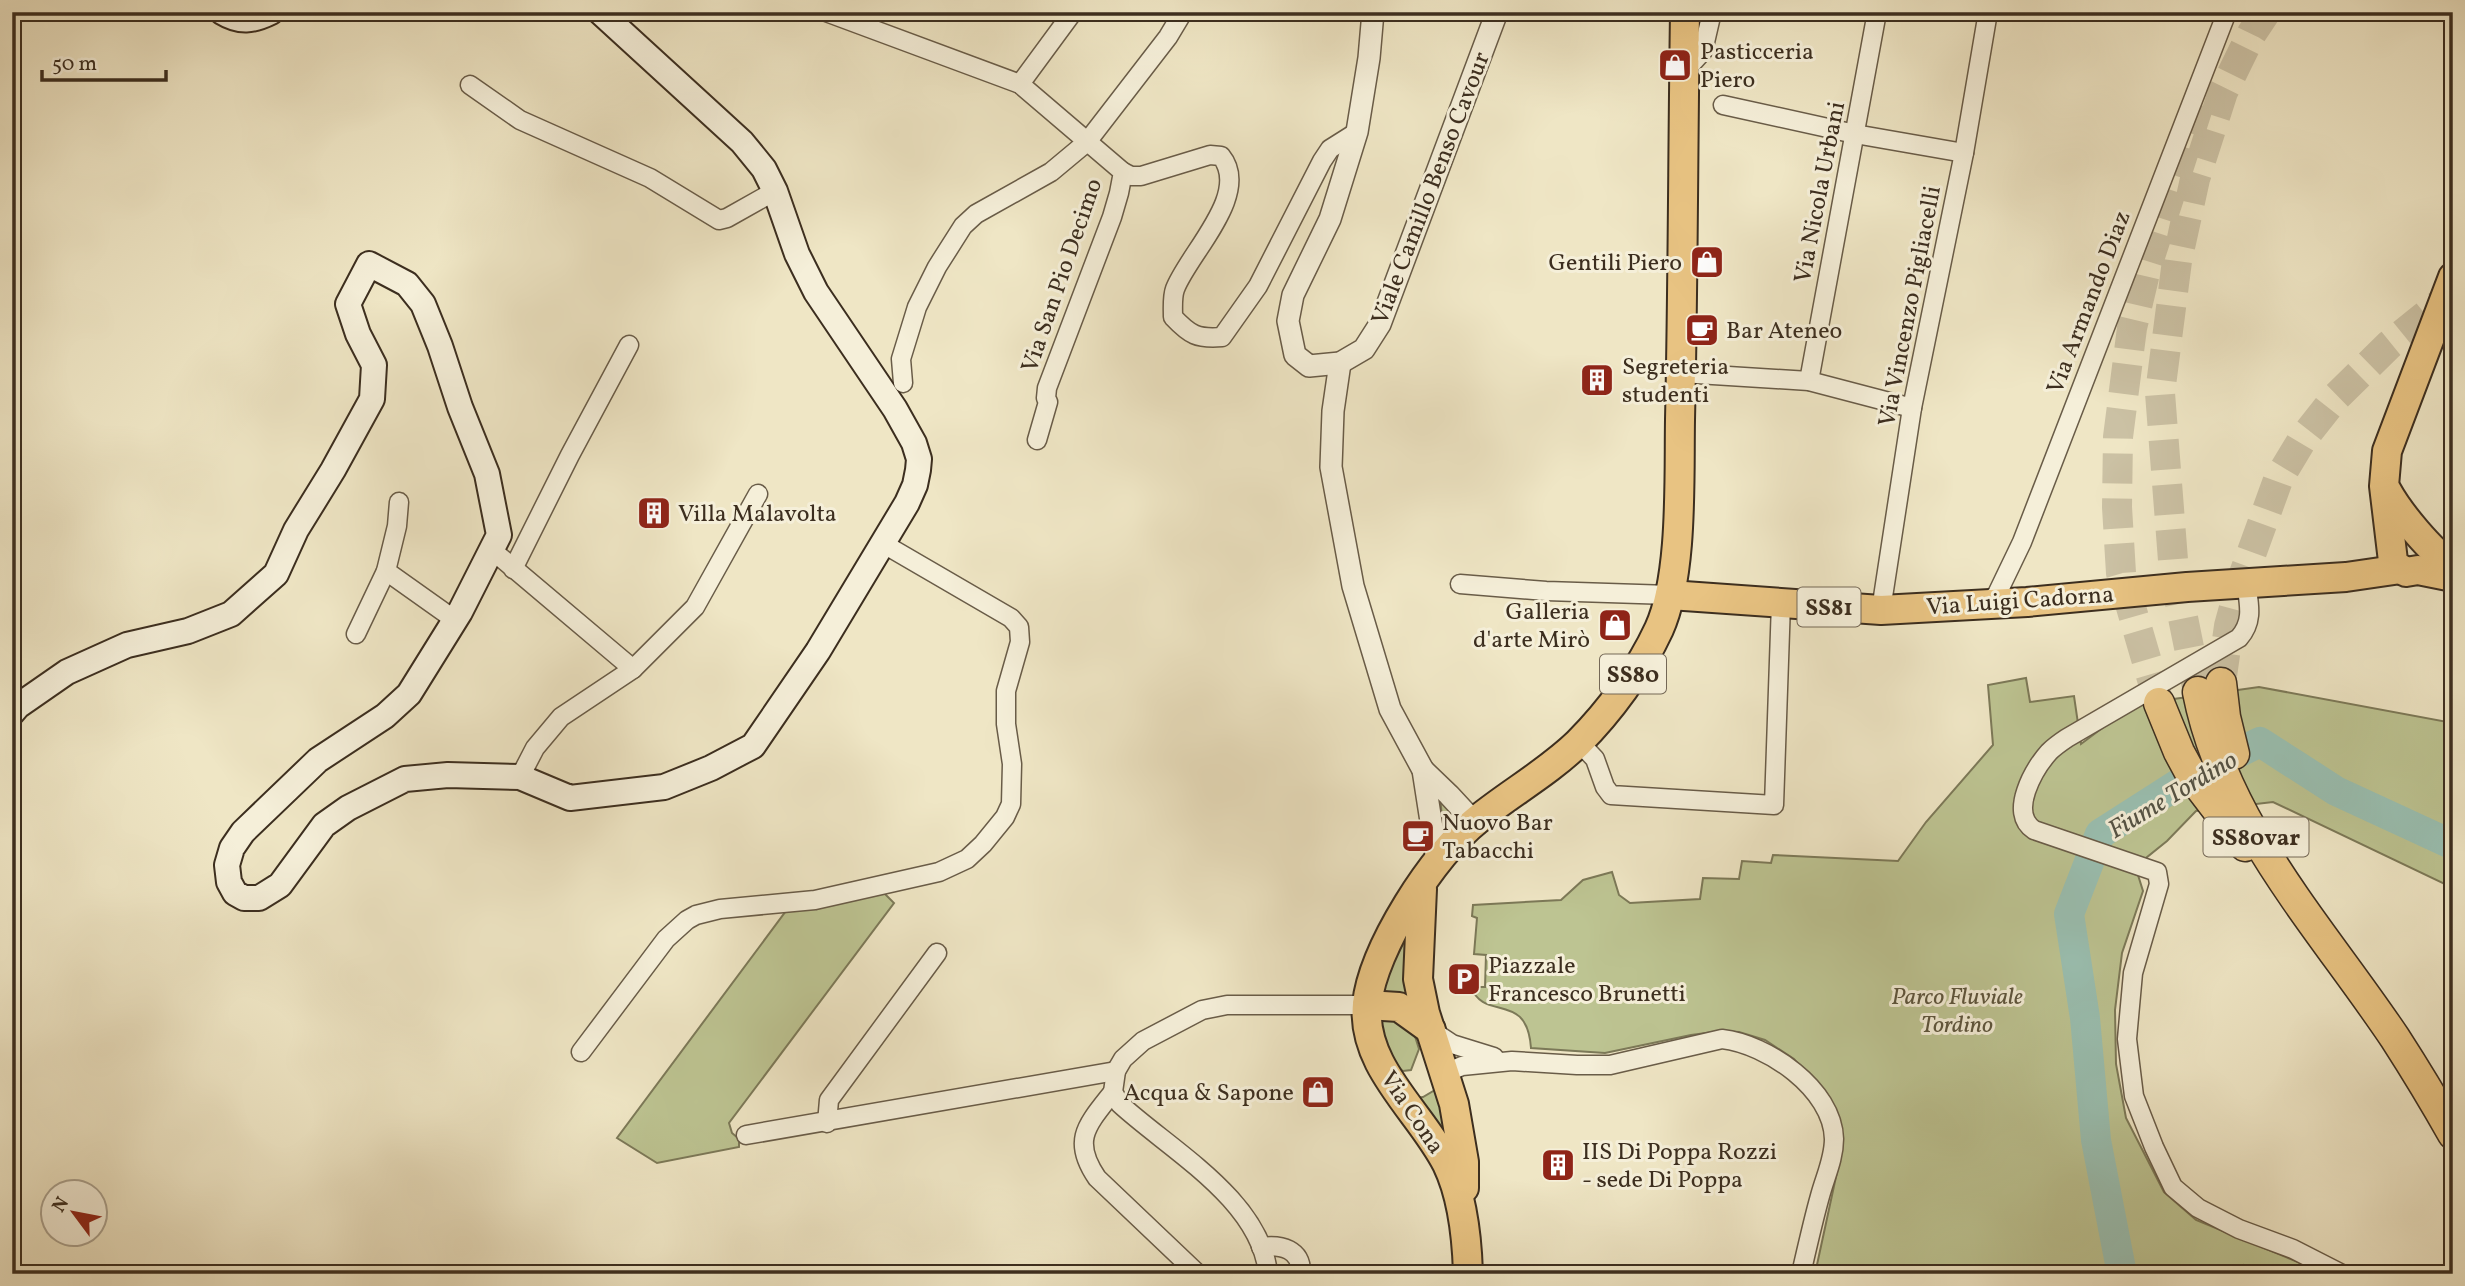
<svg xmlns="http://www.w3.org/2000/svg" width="2465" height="1286" viewBox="0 0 2465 1286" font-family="Vollkorn,serif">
<rect width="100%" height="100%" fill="#efe6c5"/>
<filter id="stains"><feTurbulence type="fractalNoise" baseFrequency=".00286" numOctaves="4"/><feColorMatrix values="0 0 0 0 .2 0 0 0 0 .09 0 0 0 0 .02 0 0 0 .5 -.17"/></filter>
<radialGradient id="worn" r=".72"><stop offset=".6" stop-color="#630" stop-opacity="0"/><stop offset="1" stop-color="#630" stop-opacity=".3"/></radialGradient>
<!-- green -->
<g fill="#bdc492" stroke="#7c7958" stroke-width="2">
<path d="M2026,678l4,24 44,-6 7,48 24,-18 40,-23 114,-16 194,36v165l-180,-86 -77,9 -29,30 -21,17 -8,17 5,16 -21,62 -7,57 1,54 10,54 38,74 32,28 131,54h-57l-26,-9 -4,9h-425l24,-111 1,-42 -24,-37 -22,-25 -29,-19 -26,-8 -18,-1 -30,4 -86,18 -74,-5c-4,-58 -47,-26 -60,-61h14l1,-32 -12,-1 3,-36 -5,-2 1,-11 88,-5 22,-20 29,-8 7,23 11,8 70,-4 3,-21 36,1 3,-18 29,2 2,-8 125,6 28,-39 67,-77 -5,-60z"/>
<path d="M1440,796l22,25 -18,18z"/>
<path d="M882,891l12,12 -165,220 3,10 7,6v8l-82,16 -40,-25 169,-227z"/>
<path d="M1414,917l-3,81 -31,-8z"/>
<path d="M1386,1015l27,15 6,19 -8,21 -8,1c-13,-8 -26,-40 -21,-54z"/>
<path d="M1435,1090l28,85 -49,-77 9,-1z"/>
</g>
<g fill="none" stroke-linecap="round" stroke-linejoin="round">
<!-- river -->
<path stroke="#9ac0b2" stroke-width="30" d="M2122,1274l-26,-134 -11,-122 -16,-104 31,-80 86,-55 74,-37 76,49 117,54"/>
<!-- trunk-tunnel -->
<g stroke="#cbc1a4" stroke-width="30" stroke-dasharray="30 15" stroke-linecap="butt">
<path d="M2221,683l8,-57 12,-44 37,-102 24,-40 33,-42 54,-53 63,-51"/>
<path d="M2198,692l-24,-119 -14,-180 17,-132 18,-82 28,-87 29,-59 14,-21"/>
<path d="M2159,703l-38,-130 -4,-66 1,-70 14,-109 14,-59 56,-174"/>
</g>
<!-- minor casing -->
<g stroke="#695c48" stroke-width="21">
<g id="minor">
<path d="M826,12l194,72 103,88 -4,21 -7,24 -65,171 -1,10 2,4 -11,38"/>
<path d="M1684,72l19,-21 9,-39"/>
<path d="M1020,84l53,-72"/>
<path d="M470,85l50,35 130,58 69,42 8,-2 48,-27"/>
<path d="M1723,105l132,29 109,19"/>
<path d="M1123,172l8,4h10l69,-21 11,1c31,38 -33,98 -46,133 -3,8 -2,19 -2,28 17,18 24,22 49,20l36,-51 64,-125 8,-12 27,-17"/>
<path d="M1681,373l128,8 103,27"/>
<path d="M1809,381l68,-369"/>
<path d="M903,383l-2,-24 16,-52 20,-40 26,-41 13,-12 75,-42 36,-30 81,-105 15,-25"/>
<path d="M492,550l141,119"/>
<path d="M513,569l57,-114 59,-110"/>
<path d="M386,571l69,49"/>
<path d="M2246,583c3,21 8,38 -7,55l-172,100c-6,4 -13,9 -18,14 -15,17 -41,61 -15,78l123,42 2,12 -26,89 -6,66 7,57 20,51 19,40 25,21 41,21 54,20 49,25"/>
<path d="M1460,584l86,7 124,4"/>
<path d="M1988,604l9,-10 25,-52 205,-530"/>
<path d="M1881,610l31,-202 52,-255 24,-141"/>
<path d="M356,634l30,-63 11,-45 2,-24"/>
<path d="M1579,742l16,17 10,28 6,8 163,10 7,-202"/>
<path d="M520,777l15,-29 26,-31 72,-48 62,-62 63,-113"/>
<path d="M1431,1030l21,14 42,13"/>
<path d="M581,1052l85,-113 21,-19 9,-5 24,-6 95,-9 124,-28 28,-13 16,-15 22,-27 6,-13 1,-40 -6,-40v-33l14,-49 -1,-15 -8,-9 -129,-75"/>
<path d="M1443,1074l19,-8 50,-5 65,4h33l112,-26c45,5 111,50 112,100 0,20 -9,38 -14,57 -7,25 -13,52 -19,78"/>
<path d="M1113,1092c-26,33 -42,48 -16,86l101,96"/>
<path d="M827,1123l2,-23 108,-147"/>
<path d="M746,1135l370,-64"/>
<path d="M1261,1247c20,-3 41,2 40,27"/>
<path d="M1268,1274c-7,-74 -98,-124 -148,-170l-7,-12 3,-21 7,-12 20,-18 59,-31 25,-5h140"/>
</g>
</g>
<!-- tertiary casing -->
<g stroke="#695c48" stroke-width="24">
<g id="tertiary">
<path d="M1373,12l-4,46 -12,74 -27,87 -37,76 -5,26 7,34 14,11 31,-3 24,-14 16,-25 117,-312"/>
<path d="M1340,363l-7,48 -2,56 22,119 37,123 33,61 14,90"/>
<path d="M1423,770l26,25 25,27"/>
</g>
</g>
<!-- secondary casing -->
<g stroke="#3c2e1f" stroke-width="28">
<g id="secondary">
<path d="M222,12c18,11 31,9 49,0"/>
<path d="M12,713l6,-7 49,-34 60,-27 61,-14 43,-17 45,-40 20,-44 37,-60 39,-71 2,-34 -16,-31 -10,-30 21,-40 38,20 16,20 17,42 20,61 27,67 12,61 -39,77 -51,82 -24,22 -67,44 -75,72 -11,16 -5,17 2,17 6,11 9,5h15l21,-13 44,-60 24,-17 57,-29 43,-4 72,2 50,21 94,-11 47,-19 42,-22 65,-95 89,-148 8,-18 3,-15 1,-11 -5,-16 -19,-34 -79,-117 -19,-38 -22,-63 -11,-22 -22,-27 -142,-130"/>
</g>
</g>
<!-- primary casing -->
<g stroke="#3c2e1f" stroke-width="32">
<g id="primary">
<path d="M2453,277l-66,174 -3,35 9,75 3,5 10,6 12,-2 35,7"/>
<path d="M2387,491c12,22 45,62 66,75"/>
<path d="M1670,595l211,15 146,-8 160,-15 159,-10 55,-8"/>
<path d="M1422,889l-4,90 7,34 29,91 10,58v26"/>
<path d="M1367,1005l32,2 32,23"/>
<path d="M1468,1274c-1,-36 -5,-77 -21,-110 -26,-52 -86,-97 -80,-160 6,-56 67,-150 110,-184 33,-27 70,-47 101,-77 32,-32 62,-73 81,-114 24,-53 20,-150 21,-209 3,-136 3,-272 5,-408"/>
</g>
</g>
<!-- trunk casing -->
<g stroke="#3c2e1f" stroke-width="33">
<g id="trunk">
<path d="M2221,683l4,34 9,37"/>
<path d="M2198,692c26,133 124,237 197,346 20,31 40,64 58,96"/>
<path d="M2159,703l20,49 14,26 52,68"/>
</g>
</g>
<!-- minor -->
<use href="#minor" stroke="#f5efd9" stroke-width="18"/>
<!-- tertiary -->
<use href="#tertiary" stroke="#f5efd9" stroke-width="21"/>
<!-- secondary -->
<use href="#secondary" stroke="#f5efd9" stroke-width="24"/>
<!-- primary -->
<use href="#primary" stroke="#e8c382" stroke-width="28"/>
<!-- trunk -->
<use href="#trunk" stroke="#e8c382" stroke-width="30"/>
</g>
<!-- icons -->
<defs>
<g id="shop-square" transform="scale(1.75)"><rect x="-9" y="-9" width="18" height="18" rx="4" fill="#8f2418" stroke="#f5efd9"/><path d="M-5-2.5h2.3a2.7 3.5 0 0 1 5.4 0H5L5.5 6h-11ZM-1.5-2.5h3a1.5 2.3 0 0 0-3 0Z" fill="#fff"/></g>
<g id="cafe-square" transform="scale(1.75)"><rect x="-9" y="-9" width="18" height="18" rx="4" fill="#8f2418" stroke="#f5efd9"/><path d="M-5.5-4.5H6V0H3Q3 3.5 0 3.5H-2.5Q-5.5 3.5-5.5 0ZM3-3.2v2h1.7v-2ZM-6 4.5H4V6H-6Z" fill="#fff"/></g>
<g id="building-square" transform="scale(1.75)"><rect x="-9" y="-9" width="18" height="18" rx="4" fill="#8f2418" stroke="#f5efd9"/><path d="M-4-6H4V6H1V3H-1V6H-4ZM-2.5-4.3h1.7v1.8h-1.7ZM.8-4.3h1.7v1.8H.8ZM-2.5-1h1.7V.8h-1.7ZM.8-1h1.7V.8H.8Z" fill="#fff"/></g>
<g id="parking-square" transform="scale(1.75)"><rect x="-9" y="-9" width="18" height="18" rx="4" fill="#8f2418" stroke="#f5efd9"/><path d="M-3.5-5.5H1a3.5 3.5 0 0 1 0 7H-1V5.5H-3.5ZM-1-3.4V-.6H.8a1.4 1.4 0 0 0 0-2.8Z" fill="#fff"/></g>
</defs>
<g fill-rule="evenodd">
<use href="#shop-square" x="1675" y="65"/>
<use href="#shop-square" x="1707" y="262"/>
<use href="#cafe-square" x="1702" y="330"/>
<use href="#building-square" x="1597" y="380"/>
<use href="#building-square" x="654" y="513"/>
<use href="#shop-square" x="1615" y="625"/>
<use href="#cafe-square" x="1418" y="836"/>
<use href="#parking-square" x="1464" y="979"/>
<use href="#shop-square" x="1318" y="1092"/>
<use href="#building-square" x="1558" y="1165"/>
</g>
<g text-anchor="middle" stroke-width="6" stroke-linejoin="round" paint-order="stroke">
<!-- shield labels -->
<g fill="#f5efd9" stroke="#746857" stroke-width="2">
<rect x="1797.5" y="587.5" width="63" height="39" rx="5"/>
<rect x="1600" y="654.5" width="66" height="39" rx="5"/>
<rect x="2203.5" y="817.5" width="105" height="39" rx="5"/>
</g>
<g font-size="23" font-weight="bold" fill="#3c2e1f">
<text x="1829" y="615">SS81</text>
<text x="1633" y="682">SS80</text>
<text x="2256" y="845">SS80var</text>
</g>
<!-- poi labels -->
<g font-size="24" fill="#3c2e1f" stroke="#f5efd9" text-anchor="start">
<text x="1700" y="59">Pasticceria<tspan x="1700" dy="28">Piero</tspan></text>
<text x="1682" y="270" text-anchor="end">Gentili Piero</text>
<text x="1726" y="338">Bar Ateneo</text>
<text x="1622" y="374">Segreteria<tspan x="1622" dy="28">studenti</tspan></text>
<text x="678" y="521">Villa Malavolta</text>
<text x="1590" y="619" text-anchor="end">Galleria<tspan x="1590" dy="28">d'arte Mirò</tspan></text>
<text x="1442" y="830">Nuovo Bar<tspan x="1442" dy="28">Tabacchi</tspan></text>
<text x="1488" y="973">Piazzale<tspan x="1488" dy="28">Francesco Brunetti</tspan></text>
<text x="1294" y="1100" text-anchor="end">Acqua &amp; Sapone</text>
<text x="1582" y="1159">IIS Di Poppa Rozzi<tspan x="1582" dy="28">- sede Di Poppa</tspan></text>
</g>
<!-- street labels -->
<g font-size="24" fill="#3c2e1f" stroke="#f5efd9">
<text transform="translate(1430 188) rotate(-69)" y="8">Viale Camillo Benso Cavour</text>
<text transform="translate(1819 192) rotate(-79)" y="8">Via Nicola Urbani</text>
<text transform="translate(1061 275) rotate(-71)" y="8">Via San Pio Decimo</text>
<text transform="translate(2088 302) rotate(-69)" y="8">Via Armando Diaz</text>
<text transform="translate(1909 306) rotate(-79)" y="8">Via Vincenzo Pigliacelli</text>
<text transform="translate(2020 600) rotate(-4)" y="8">Via Luigi Cadorna</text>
<text transform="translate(1413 1112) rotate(56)" y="8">Via Cona</text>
</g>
<!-- park labels -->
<g font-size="24" font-style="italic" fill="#5c543c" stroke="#f5efd9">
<text x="1957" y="1004">Parco Fluviale<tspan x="1957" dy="28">Tordino</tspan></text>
</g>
<!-- water labels -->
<g font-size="26" font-style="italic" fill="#545244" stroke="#f5efd9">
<text transform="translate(2172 794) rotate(-31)" y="9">Fiume Tordino</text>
</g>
</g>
<!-- margin -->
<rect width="2465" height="1286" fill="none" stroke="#efe6c5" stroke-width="42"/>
<rect x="14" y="14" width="2437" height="1258" fill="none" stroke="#3c2e1f" stroke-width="3.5"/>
<rect x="21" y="21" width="2423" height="1244" fill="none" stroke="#3c2e1f" stroke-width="2"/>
<!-- north arrow -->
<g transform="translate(74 1213) rotate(302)"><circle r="33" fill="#f5efd9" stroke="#aba28f" stroke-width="2"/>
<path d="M0-5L12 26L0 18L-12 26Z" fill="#8f2418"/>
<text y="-10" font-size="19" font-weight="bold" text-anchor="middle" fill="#3c2e1f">N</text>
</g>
<!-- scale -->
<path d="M42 70v10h124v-10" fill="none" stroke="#3c2e1f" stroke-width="3.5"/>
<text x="52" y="70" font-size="21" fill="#3c2e1f" stroke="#f5efd9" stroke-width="5" paint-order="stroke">50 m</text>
<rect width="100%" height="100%" filter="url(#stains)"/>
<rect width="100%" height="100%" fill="url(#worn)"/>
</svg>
